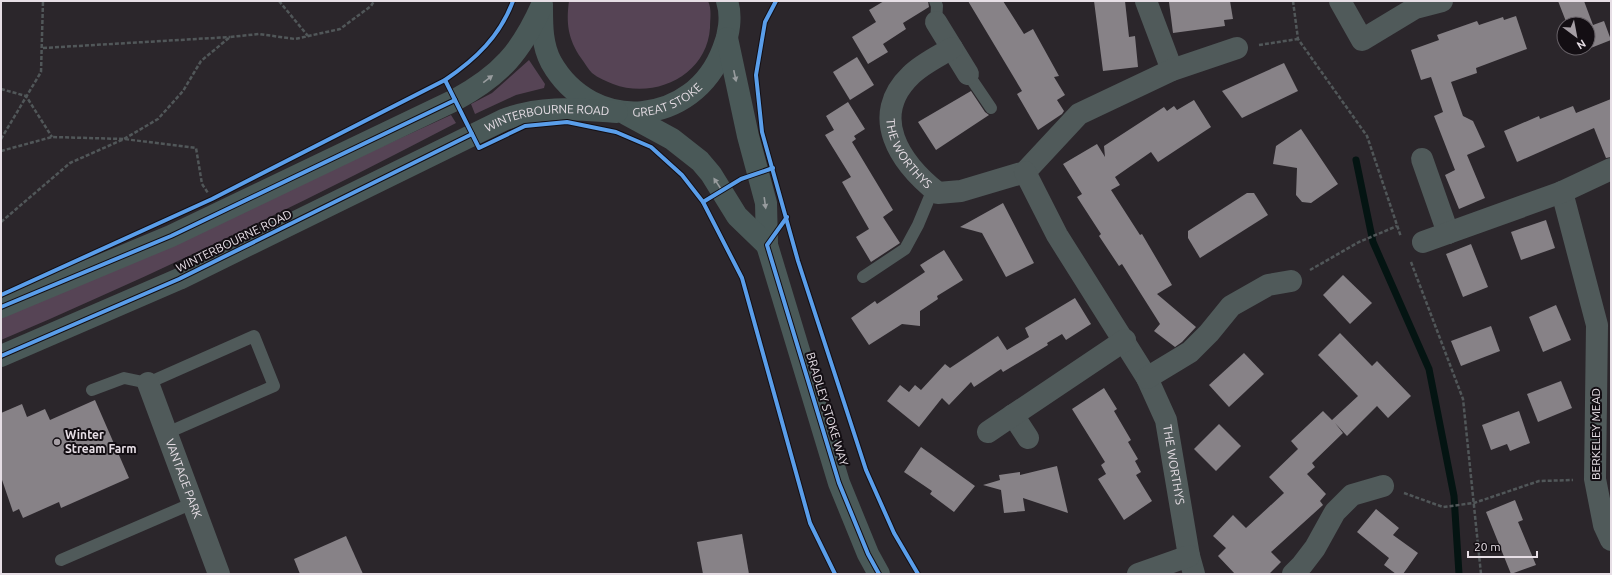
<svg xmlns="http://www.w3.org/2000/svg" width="1612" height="575" viewBox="0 0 1612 575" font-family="Ubuntu,sans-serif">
<rect width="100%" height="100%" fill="#2b262b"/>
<!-- green -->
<g fill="#564455">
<path d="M569,1h139c4,9 2,17 2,27 -3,47 -55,72 -97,56 -7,-3 -15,-6 -21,-11 -4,-4 -7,-10 -11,-15 -13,-19 -15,-35 -12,-57z"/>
<path d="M529,60l16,24 -1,4 -28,7 -41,19 -4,-10 21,-11z"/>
<path d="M451,115l5,8c-149,78 -300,151 -455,217v-27l347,-151z"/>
</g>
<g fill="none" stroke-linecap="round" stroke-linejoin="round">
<!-- stream -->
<path stroke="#041412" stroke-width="7" d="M1356,160l17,82 56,127 25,127 5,78"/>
</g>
<!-- building -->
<g fill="#878287">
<path d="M884,1h44l1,6 -26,16 3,6 -23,15 5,8 -20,12 -16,-27 24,-15 -7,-12z"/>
<path d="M968,1h35l21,33 9,-5 26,47 -5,1 11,18 -8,5 7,11 -2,3 -24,16 -21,-36 5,-3z"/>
<path d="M1094,1h31l4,36 6,-1 3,31 -35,4z"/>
<path d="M1180,1h50l3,18 -9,1 1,6 -52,7 -4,-31z"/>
<path d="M1558,1h26l9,24 11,-4 7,19 -33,13 -2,-5h12v-24h-21z"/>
<path d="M1516,16l11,33 -51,19 1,5 -26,9 12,34 10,5 12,26 -18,8 18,43 -26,11 -14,-34 10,-5 -21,-54 9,-4 -12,-35 -10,3 -10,-30 28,-10 -2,-5 40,-14 2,4 24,-8 1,3z"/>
<path d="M857,57l17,28 -24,15 -17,-28z"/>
<path d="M1284,63l14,28 -56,27 -20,-27z"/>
<path d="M971,91l14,21 4,3 -53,35 -18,-28z"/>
<path d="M1611,99v58l-5,1 -12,-30 -77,34 -13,-31 35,-15 1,3 33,-13 3,7z"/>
<path d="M1194,100l17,27 -53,35 -7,-10 -36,25 5,8 -9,5 29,45 2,-1 30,51 -15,9 39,33 -14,15 -7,5 -21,-16 6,-7 -38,-60 -3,2 -20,-30 2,-2 -24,-37 5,-3 -19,-30 34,-20 8,13 -1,-11 60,-39 3,4 7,-5 3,4z"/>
<path d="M848,102l17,27 -11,7 2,3 -4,3 41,68 -10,7 17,26 -29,19 -15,-25 13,-8 -27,-47 9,-5 -26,-42 9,-5 -8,-14z"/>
<path d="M1301,129l37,55 -27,19 -9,-1 -6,-7 1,-27 -24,-4 3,-18z"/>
<path d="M1247,193h7l14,22 -68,43 -12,-20v-7z"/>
<path d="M1003,203l31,60 -28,14 -24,-44 -22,-6z"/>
<path d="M1546,220l9,28 -34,12 -10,-28z"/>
<path d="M1471,244l17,43 -25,10 -17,-43z"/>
<path d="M944,250l19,30 -26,16 1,3 -18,12v15l-18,-2 -33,21 -18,-27 24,-17 2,3 48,-32 -5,-7z"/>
<path d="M1343,275l29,28 -22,21 -27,-29z"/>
<path d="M1075,298l16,26 -25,16 -4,-6 -15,9 1,2 -45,27 -2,-3 -27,18 -3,-5 -22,23 -7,-7 -23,29 -32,-26 13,-16 9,7 6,-7 6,5 24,-26 5,4 48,-32 9,14 22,-13 -4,-9z"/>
<path d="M1556,305l15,35 -28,12 -14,-35z"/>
<path d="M1491,326l9,25 -39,15 -10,-25z"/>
<path d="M1340,333l32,33 5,-5 34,35 -23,22 -11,-12 -30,30 -12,-13 8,10 -31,30 3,4 -8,7 19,20 -6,7 3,4 -52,47 10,10 -12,12h-34l-17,-18 8,-8 -13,-12 20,-21 13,13 38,-35 -15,-16 29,-28 -7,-8 32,-30 9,9 26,-24 -40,-41z"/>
<path d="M1244,353l20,21 -35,33 -20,-22z"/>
<path d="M1561,381l11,27 -34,14 -11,-28z"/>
<path d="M1104,388l13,21 -3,2 17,29 -3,2 10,17 -3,2 6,11 -5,3 16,26 -28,19 -26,-41 8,-5 -5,-9 4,-3 -33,-53z"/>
<path d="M95,400l34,78 -68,30 -2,-6 -36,16 -4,-9 -6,3 -12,-35v-64l21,-9 5,13 18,-8 5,11z"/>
<path d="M1519,411l11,32 -20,8 -3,-7 -16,6 -9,-25z"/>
<path d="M1219,424l22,22 -25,25 -22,-22z"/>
<path d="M921,447l54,39 -21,26 -24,-18 2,-3 -28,-19z"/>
<path d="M1057,466l11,47 -45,-15 2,13 -21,2 -3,-23 -18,-5 17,-5 -1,-5 21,-3v3z"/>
<path d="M1515,500l8,20 -5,2 18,43 -25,9 -25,-62z"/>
<path d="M1376,509l23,19 -6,7 25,18 -15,21h-7l-12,-9 5,-7 -32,-26z"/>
<path d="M742,534l7,40h-46l-6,-32z"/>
<path d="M346,536l17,38h-63l-6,-15z"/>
</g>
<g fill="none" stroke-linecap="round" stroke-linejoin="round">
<!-- path -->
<g stroke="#515759" stroke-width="2.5" stroke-dasharray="4 2" stroke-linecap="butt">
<path d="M279,1l29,35"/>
<path d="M1293,1l5,38 69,97 34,101"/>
<path d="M1259,45l39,-6"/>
<path d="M43,48l187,-11"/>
<path d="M1,89l25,7 26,41"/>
<path d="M1,139l40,-67 2,-71"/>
<path d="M1,151l51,-14 72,2 72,9 6,36 6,9"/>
<path d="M1,222l69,-59 54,-24 34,-20 25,-28 18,-30 29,-24 29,-3 36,5 45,-10 31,-23 3,-5"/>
<path d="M1411,262l52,137 18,175"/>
<path d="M1310,270l49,-28 38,-16"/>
<path d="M1404,493l39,14 31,-4 65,-22 34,-1"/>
</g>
<!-- lane -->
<g stroke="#505a5a" stroke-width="12">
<path d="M935,1l2,5 -1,16"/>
<path d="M968,74l23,34"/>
<path d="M863,277l42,-28 13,-24 15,-36"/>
<path d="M92,390l32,-12 24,5 106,-47 20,50 -107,47"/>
<path d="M61,560l132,-57"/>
</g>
<!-- street -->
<g stroke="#505a5a" stroke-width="22">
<path d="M1146,1l26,69"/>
<path d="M1340,1l22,39 53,-32 27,-7"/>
<path d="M936,22l32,52"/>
<path id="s1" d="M952,48c-13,8 -30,16 -41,27 -43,41 -11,88 27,118l23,-2 64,-19 54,-58 93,-44 65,-22"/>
<path d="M1422,159l26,74"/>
<path id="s2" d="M1025,172l32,63 90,143 19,42 23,136 5,18"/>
<path d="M1562,192l35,133 -2,154 9,46 7,15"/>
<path d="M1423,242l139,-50 49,-23"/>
<path d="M1147,378l43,-26 19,-19 22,-27 37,-21 23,-4"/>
<path id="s3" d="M148,383l71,191"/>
<path d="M1013,415l15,23"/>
<path d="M988,432l137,-92"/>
<path d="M1138,574l51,-18"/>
<path d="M1293,574l9,-9 13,-17 20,-36 17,-17 31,-9"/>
</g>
<!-- secondary -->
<g stroke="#4a5958" stroke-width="22">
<path id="s4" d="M542,8c0,18 0,37 9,54 41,73 143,65 172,-13 6,-14 9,-33 4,-48"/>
<path d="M727,38l21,98 18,67 1,42 72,238 29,71 11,20"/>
<path d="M626,114l46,25 28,22 11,13 26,42 30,29"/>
<path d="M1,307l170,-71 284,-136c46,-25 66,-48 87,-95"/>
<path id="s5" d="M1,356l178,-77 324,-159c39,-15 73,-11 114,-8"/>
</g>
<!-- cycleway casing -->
<g stroke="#130e13" stroke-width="6">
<g id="cycleway">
<path d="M776,1l-11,21 -9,53 6,57 36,129 68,209 28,63 24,41"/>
<path d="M445,80l34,68 46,-22 42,-4 49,10 35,15 31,28 21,27 39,76 68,245 25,51"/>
<path d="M703,202l38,-23 32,-11"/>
<path d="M787,217l-20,28 72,238 29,71 11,20"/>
<path d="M1,295l211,-96 233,-119c31,-21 55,-44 68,-79"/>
<path d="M1,307l170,-71 284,-136"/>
<path d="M1,356l178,-77 293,-145"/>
</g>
</g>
<!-- cycleway -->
<use href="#cycleway" stroke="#5a9eea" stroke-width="4"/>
</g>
<!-- one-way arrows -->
<defs><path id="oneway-solid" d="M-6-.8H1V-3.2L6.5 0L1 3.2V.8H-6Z"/></defs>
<g fill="#989c9e">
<use href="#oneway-solid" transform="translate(735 76) rotate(78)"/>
<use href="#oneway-solid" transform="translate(488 79) rotate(-37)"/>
<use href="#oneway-solid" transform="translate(717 183) rotate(-124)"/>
<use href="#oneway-solid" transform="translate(765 203) rotate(82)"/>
</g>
<!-- markers -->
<circle fill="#a59ea4" stroke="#130e13" stroke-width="1.5" cx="57" cy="442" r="4"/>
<g text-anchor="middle" stroke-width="4" stroke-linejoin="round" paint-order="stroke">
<!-- street labels -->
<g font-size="12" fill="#e6dee5" stroke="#130e13">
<text dy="4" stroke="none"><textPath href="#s4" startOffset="193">GREAT STOKE</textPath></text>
<text dy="4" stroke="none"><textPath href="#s5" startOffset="599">WINTERBOURNE ROAD</textPath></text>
<text dy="4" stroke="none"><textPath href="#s1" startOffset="139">THE WORTHYS</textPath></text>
<text transform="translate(234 241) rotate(-26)" y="4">WINTERBOURNE ROAD</text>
<text transform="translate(827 409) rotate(73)" y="4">BRADLEY STOKE WAY</text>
<text transform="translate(1596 434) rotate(-90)" y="4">BERKELEY MEAD</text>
<text dy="4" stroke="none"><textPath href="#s2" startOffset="331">THE WORTHYS</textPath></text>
<text dy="4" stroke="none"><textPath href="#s3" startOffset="102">VANTAGE PARK</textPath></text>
</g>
<!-- poi labels -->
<g font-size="12" font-weight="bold" fill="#e6dee5" stroke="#130e13" text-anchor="start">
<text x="65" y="439">Winter<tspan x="65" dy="14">Stream Farm</tspan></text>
</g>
</g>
<!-- border -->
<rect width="1612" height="575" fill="none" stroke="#e6dee5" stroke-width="4"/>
<!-- north arrow -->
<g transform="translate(1576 36) rotate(148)"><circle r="19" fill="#130e13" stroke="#676167"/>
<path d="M0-3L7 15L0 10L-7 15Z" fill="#a59ea4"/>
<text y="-6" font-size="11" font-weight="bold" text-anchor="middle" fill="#e6dee5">N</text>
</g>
<!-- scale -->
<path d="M1468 551v6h69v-6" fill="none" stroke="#e6dee5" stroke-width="2"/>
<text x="1474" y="551" font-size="12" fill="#e6dee5" stroke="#130e13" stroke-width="3" paint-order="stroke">20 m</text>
</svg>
